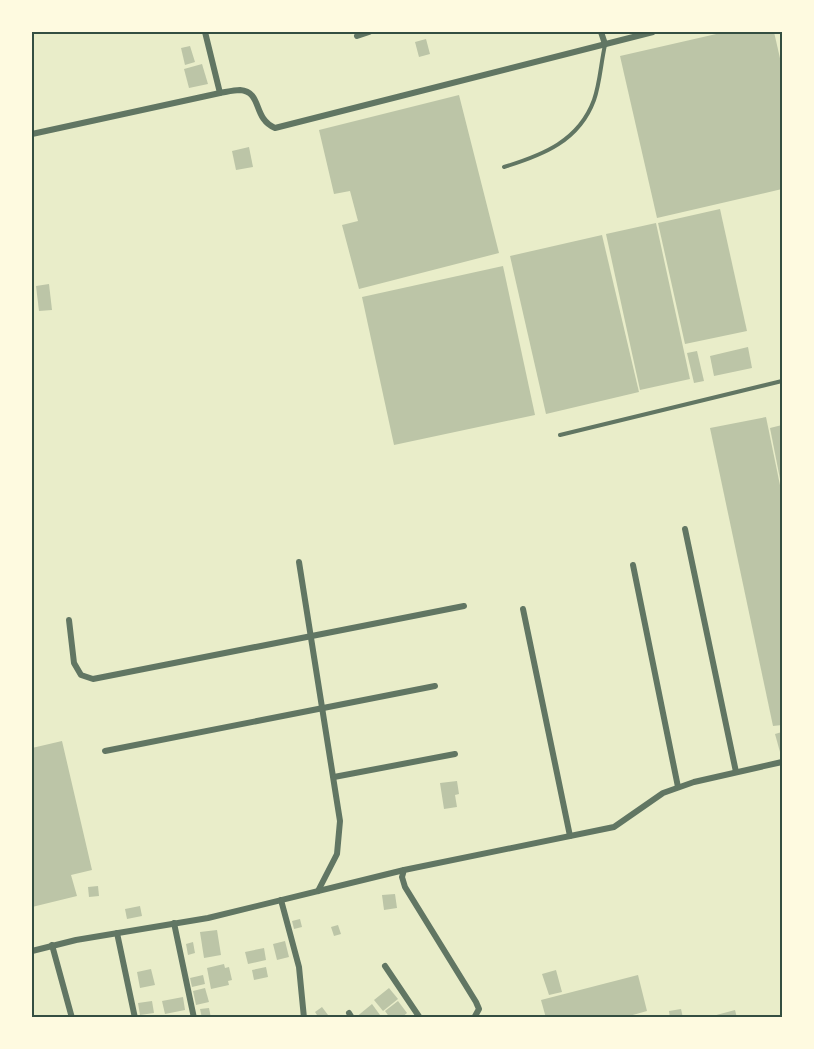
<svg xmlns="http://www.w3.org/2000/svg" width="814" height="1049" viewBox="0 0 814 1049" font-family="'Roboto Serif',serif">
<rect width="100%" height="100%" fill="#e9edc9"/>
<!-- building -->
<g fill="#bcc5a7">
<path d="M725,32h49l8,35v122l-125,29 -37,-162z"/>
<path d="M426,39l4,15 -11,3 -4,-15z"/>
<path d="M190,46l5,16 -10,3 -4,-17z"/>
<path d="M202,64l6,20 -19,4 -5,-19z"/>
<path d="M459,95l40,158 -140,36 -17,-64 16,-4 -8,-30 -16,3 -15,-64z"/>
<path d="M249,147l4,20 -17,3 -4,-19z"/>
<path d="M720,209l27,122 -62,13 -27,-121z"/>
<path d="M656,223l34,156 -50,11 -34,-156z"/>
<path d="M602,235l37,157 -93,22 -36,-158z"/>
<path d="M503,266l32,149 -141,30 -32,-148z"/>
<path d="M49,284l3,26 -13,1 -3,-25z"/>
<path d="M748,347l4,21 -38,8 -4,-20z"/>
<path d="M697,351l7,30 -10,2 -7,-30z"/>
<path d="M766,417l16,78v230l-9,1 -63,-298z"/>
<path d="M782,425v59h-1l-11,-56z"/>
<path d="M782,732v19l-2,1 -5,-18z"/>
<path d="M62,741l30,129 -21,5 6,21 -45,11v-159z"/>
<path d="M457,781l2,13 -4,1 2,12 -13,2 -4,-26z"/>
<path d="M98,886l1,10 -10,1 -1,-10z"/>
<path d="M395,894l2,14 -13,2 -2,-15z"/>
<path d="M140,906l2,10 -15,3 -2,-10z"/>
<path d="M300,919l2,8 -8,2 -2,-8z"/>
<path d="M338,925l3,9 -7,2 -3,-9z"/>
<path d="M217,930l4,25 -17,3 -4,-26z"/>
<path d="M285,941l4,16 -12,3 -4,-16z"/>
<path d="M193,942l2,11 -7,2 -2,-11z"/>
<path d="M264,948l2,12 -18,4 -3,-12z"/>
<path d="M224,964l1,4 4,-1 3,13 -4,1 1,4 -18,4 -4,-21z"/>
<path d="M266,967l2,10 -14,3 -2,-10z"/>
<path d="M151,969l4,16 -15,3 -3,-16z"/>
<path d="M556,970l6,22 -13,3 -7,-21z"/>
<path d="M203,975l2,9 -13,3 -2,-9z"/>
<path d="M638,975l9,36 -25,7h-76l-5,-18z"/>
<path d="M205,988l4,14 -13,3 -3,-14z"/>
<path d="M389,988l9,11 -15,12 -9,-11z"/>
<path d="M183,997l2,13 -20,4 -3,-13z"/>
<path d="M152,1001l2,12 -14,2 -2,-12z"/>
<path d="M398,1001l9,12 -6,5h-11l-5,-7z"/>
<path d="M372,1004l8,11 -4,3h-21z"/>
<path d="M322,1007l6,8 -9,3 -4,-6z"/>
<path d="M209,1008l2,10h-9l-2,-9z"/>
<path d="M681,1009l2,9h-13l-1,-7z"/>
<path d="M735,1010l2,8h-28v-1z"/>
</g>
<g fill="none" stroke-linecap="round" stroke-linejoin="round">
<!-- service -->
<g stroke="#617663" stroke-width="4">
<path d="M504,167c39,-12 75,-26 90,-67 6,-17 7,-38 11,-55"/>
<path d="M560,435l222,-54"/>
</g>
<!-- minor -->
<g stroke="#617663" stroke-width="6">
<path d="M205,32l15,61c6,-1 14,-3 20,-3 23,2 12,28 35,38l378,-96"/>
<path d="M601,32l4,12"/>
<path d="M357,36l12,-4"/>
<path d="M32,134l188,-41"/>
<path d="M685,529l51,243"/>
<path d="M299,562l41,259 -3,33 -19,37"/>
<path d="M633,565l45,222"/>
<path d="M523,609l47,227"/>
<path d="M69,620l5,43 7,12 12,4 371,-73"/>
<path d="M105,751l330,-65"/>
<path d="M334,777l121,-23"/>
<path d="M281,900l18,67 5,51"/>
<path d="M174,923l20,95"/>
<path d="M117,933l18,85"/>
<path d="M52,945l20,73"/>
<path d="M32,951l44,-11 132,-22 196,-48"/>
<path d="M385,966l35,52"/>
<path d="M349,1013l3,5"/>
<path d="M474,1018l5,-9 -3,-7 -71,-115 -3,-10 2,-7 210,-43 49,-34 31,-11 88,-20"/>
</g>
</g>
<!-- border -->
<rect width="814" height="1049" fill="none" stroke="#fefae0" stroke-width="66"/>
<rect x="33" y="33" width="748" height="983" fill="none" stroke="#344e41" stroke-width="2"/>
</svg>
